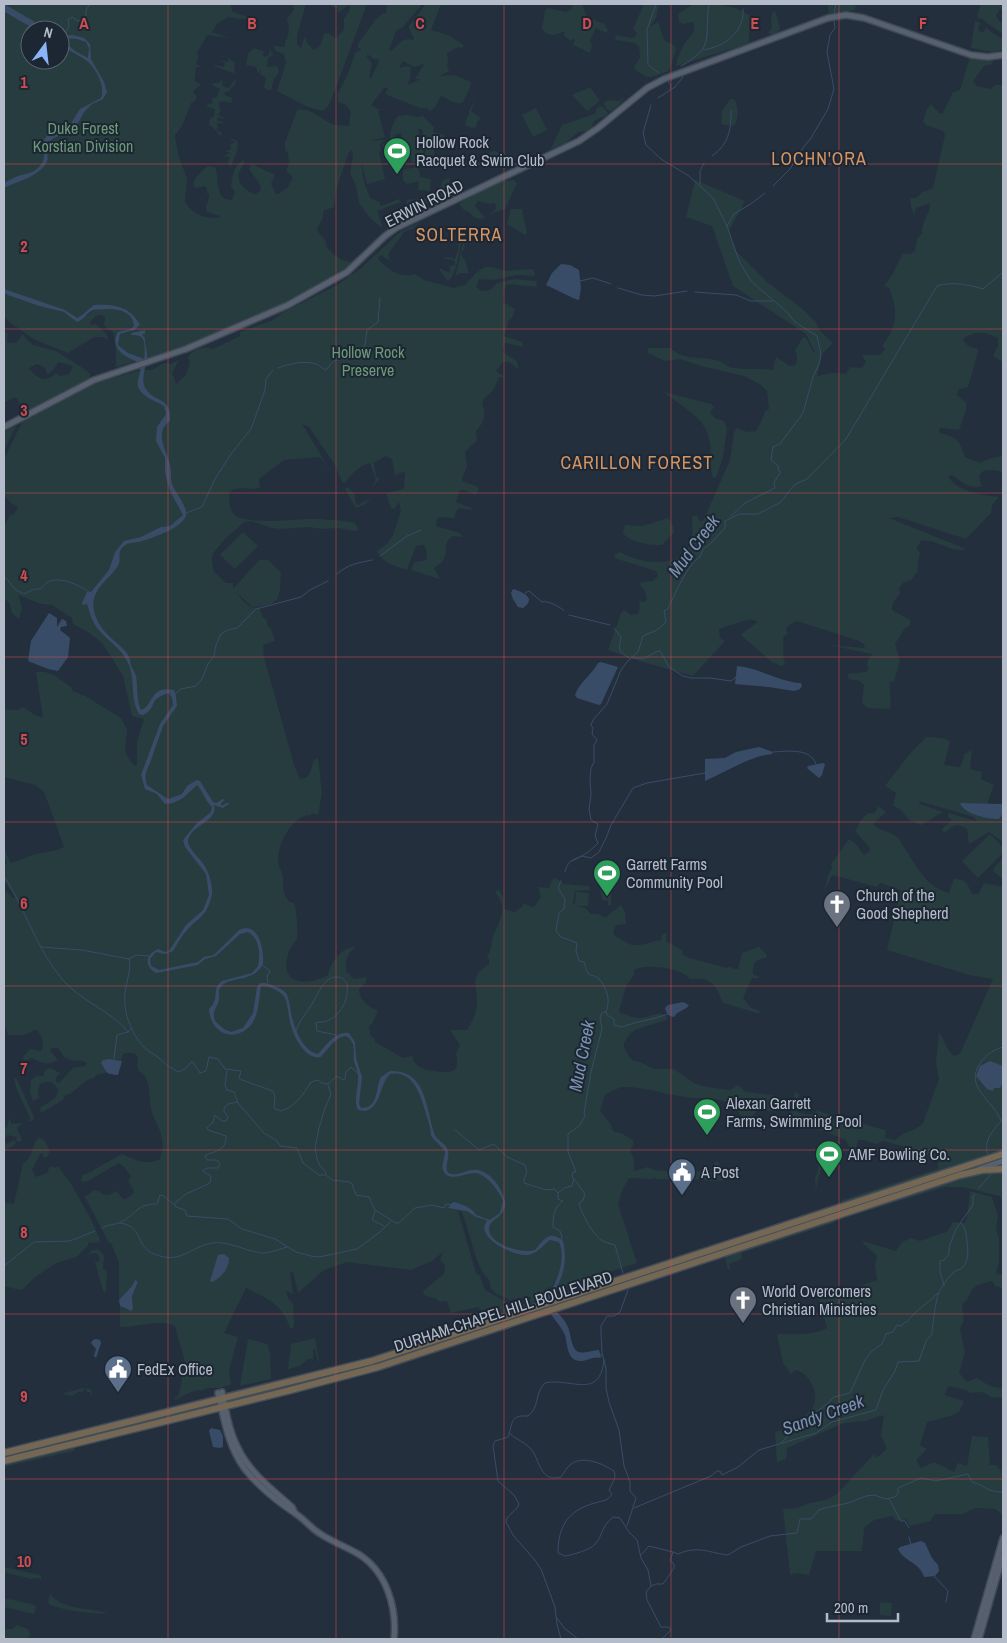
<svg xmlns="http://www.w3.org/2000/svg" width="1007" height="1643" viewBox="0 0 1007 1643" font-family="'Archivo Narrow',sans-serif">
<rect width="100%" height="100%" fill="#242f3e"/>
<!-- green -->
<g fill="#263c3f" fill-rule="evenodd">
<path d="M4,4h226l3,8 18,6 -11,1 -12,-2 -11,7 -5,8 17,6 -21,-3 -2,2 -9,16 1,4 -2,7 6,3h-6l-1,11 -1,2 7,5 -7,5 -1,3 4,3 -2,5 -4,2 -9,23 -7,9 3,19 9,25 -2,23c7,12 20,17 34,16l2,-2 -14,-4 -1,-8 2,-1 1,-9 -2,-1v-5l-2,-2 -10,2 -2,-4 4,-8 10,-10 8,1c5,12 -1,33 17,33l3,-8 -4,-6c2,-11 2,-21 14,-26 -1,5 -4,8 -6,12 -3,11 7,19 16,22l6,-3c0,-10 -9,-15 -12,-23l2,-3h3l21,10 -4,9 5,10h2l9,-6 6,-10 -7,-8 3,-6 -1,-11 -3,-3v-7l12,-33c14,-3 25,10 35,14 6,2 12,1 17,2l2,-15 -5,-6 -8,-3v-8l9,-18 8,-22 1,-2 5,-2 -3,-3v-3l17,-24 7,-6 4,-1 1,-9h35l-19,23 -7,4 -7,19 2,1c7,-6 11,-14 22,-11l1,-2 -5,-9v-3l17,-22h15l-10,26 17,5 16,10 -2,3 -4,-1 -11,6 1,9 -1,3 2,6 -9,5 14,-1 17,7v3l-8,17c-8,4 -14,-3 -22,-6l-6,11 -5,4 -2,-1v-2h-8l-35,-14 3,-6h-4l-13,17 10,6h-3l7,26 -16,4 16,-1 -5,4 1,6 -2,2 6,27 -18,5 -6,-23 3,21 6,16 9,4 2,4 18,-7 2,3 -24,9 5,14v3l-11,-9 -12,-16 -3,-17 -6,-13 3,-18 -1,-6 -4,5 -12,36 -2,17 -11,4v7l-6,10 1,4 7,7 1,7 8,9 8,5 9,2 11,-8 -11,10 -28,19 -66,33 -59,26 -57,18 -13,-7 -10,-8 2,-11 10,-2 6,-9c-14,-20 -21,-15 -44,-15l-12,11 -16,-7 -60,-21zM30,30h30v30h-30zM367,54l7,5h4l1,3 -8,16h-2l3,-15 -5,-6zM403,61l11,6 10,-3 -9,15h6l-14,6 3,-6 1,-11 -3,-2 -9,2z"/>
<path d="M293,4h13l-9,32v8l4,4 4,-12 2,7 7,7 6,-4 4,-12 3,-1 9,5 8,-8v-11l5,-7 1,-6 -2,-1 -10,8 -1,-5 -5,-1v-3h35l-35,94 -4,8 -5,5 -15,-4 -31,-16 9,-28 -2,-9 -8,-3 -2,-5 11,1c-1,-5 2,-7 3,-12 2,-6 0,-11 -1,-16l7,-9z"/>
<path d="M573,4h9l5,13 17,7 4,6 -2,3 -10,-5 -6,12 2,5 -2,8 -17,-8 2,-7 -4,3 -7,-5 1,-5c-9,4 -16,7 -23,-2l3,-18 3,-3 18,4 6,-3z"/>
<path d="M644,4h15l-3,14 -7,9 9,-5 6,18 10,5 2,4 -7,22c-19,6 -19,11 -35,-3l6,-11 -1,-10 -4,-4 -19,-3 -1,-2 1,-3 15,3 5,-2 1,-3 -4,-4z"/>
<path d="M693,4c23,0 39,-1 59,13l-3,15v10l-2,2 -71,22c0,-4 6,-19 9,-23 5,-7 12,-11 8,-21l-9,2 -5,-2 -1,-8z"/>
<path d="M827,4h29l-1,6 -26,3z"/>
<path d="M980,4h23v5h-3l-4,7 7,9v9l-16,-11 -4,-4 -6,-1z"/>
<path d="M773,11l3,2 4,16 -2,3 -6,3 -4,-2 4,-5 -1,-10z"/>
<path d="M975,21l6,2 -3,4 1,4 5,1 2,-5 6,6 11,6v11l-11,2 -21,-4z"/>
<path d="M254,48l11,4 -3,2 2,3 5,-2 1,-6 3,6 -5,3 -1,9 10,-1 2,5 -2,5 -3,2 -3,13 -7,-3 2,-10 -6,-4 1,-4 -3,3 -2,-6 -10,-2 2,-11z"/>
<path d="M970,57l23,4 -1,3 -8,2 -11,15 4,5 14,3 4,-4h8v277l-10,-6 5,-11v-7c-12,-6 -23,-8 -35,1 3,7 7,8 15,10v3l-10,35 -9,2 -2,6 9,7v8l-7,20 -19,-2 -1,4c20,8 19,5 26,25l15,6 8,-4 15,-3v16c-11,-3 -30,-5 -21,14 -11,4 -21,-4 -30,-11l-4,2c11,15 34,18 51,20l-7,8 -1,8 -25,26 -68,-22 -9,1 77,31c-15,5 -30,-11 -45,-8l-5,8 4,3c-1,7 -3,12 -2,19l-7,9 -8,3 -4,6 1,5c-5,5 -8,9 -8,16l18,10v5l-6,4 -9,15 5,16 -6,21 -4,1c-1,10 2,18 0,27l-22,-1 -6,-5 2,-18 -4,-4 -11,-2 -2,-5 19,-2 2,-3 -1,-7 5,-8 -43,-9 35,3 1,-3 -6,-4 -62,-20 -7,3 -4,5 2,5 -5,3c2,10 -2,17 2,27l-4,2 -9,-4 -29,-25 -2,-3 17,-12 -8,-3 -31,10 1,9 5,3 -32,35 -50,-14 -35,-12 13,-37 3,-3 7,5 7,-1 2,-7 -1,-6 6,1 2,-4 -2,-7 -6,-7 4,-2 10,-1 5,-5 -2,-5 -42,-13 1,-4 5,-2c22,13 66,18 72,-15 1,-6 0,-14 0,-20l5,-2 2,6h4l27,-61 4,-28 3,-4 10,4 9,-1c4,-6 7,-14 9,-20l4,-2 -2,-18 -6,-6 -17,-9 -43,-10 -21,-7 -15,2 -17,-8v-5h22c16,14 30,7 49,13 5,2 9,6 14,7 13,2 27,0 40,2l3,-13 14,9 6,-1 1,-9 -2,-6 8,-13 3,1 8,15 1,-1 -9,-18 -73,-48 -21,-60 -26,-9 9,-37 50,21 -16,30 7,20 31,31 32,24 17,16 3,8 14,13 -11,11 -5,23c7,-4 20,-5 29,-3l4,-7 12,1 4,-6 -4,-7h18l5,-6 -3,-3c16,-21 16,-34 7,-58l-5,-2 8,-11 11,-22 7,1 5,-3 2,-12 5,-6c0,-15 8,-17 8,-30l-14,5 -2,7 -3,-9 -1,-8h6l7,-6 10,-4 12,-53 -2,-4 -17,-6 -3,-4 4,-12 4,-5 8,9h4l10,-21 7,-2z"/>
<path d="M228,58l8,6 -2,2 1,8 -21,-8 2,-1 8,2 1,-4 -5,-3 8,2z"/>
<path d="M223,79l-1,7 7,2 6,-9 1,4 -7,8 -5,2 1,2 7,3 -1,5 -9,-2 -4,2 3,8 -3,4 7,3 -1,1 -6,-2 -1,3 9,4 -9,-1 1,4 -2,3 6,3 -2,3 -7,-9 -4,-2 1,-6 4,-3 1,-7 -7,-2 -1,-3 6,-1 -1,-5h4l4,-9 -6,-3 -2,-3h7z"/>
<path d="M590,87l10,14 -13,10 -15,-16z"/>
<path d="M625,97l-7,9 -7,5 -5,-2 -2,-5 1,-3 3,-1 11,1z"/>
<path d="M475,99l-4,12 10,7 -3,2 -2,7 -4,1 -7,-3 2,-8 2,-1v-5z"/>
<path d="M730,99h4c5,8 5,19 0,27l-13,-2 1,-13z"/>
<path d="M600,106l3,1 5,6 -1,2 -13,6 -2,5 -5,5 -9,1 -12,11 -15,6 11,-24 33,-11 2,-6z"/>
<path d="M536,108l11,22 -14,7 -11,-22z"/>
<path d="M407,115l10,2 6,-1 11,11 -1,5 11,3 1,6 -11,3v11l-5,2 2,8 -1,1 -6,-3 -1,-4 3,-10 -4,-20h-4l6,25 -5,2 1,5 -8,2 -1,-5h-4l-6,-25 -6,2 -2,4 -3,-2c0,-8 4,-15 8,-21z"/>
<path d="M231,138l6,3 1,5 -1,5 -7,18v-5l-3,-1 3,-6h-6l6,-5h-5l6,-3v-3l-2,-1 5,-2 1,-2 -4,-1z"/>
<path d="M398,140l3,13 -5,1 3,14 -6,1 -3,-13 -5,1 -3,-13z"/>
<path d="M494,151l6,2 2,3 -2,6 -3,-1 -4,-5 -5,4 -1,-1 2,-6z"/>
<path d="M416,167l3,3 1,7 11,2 -1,12 -12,-1 1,-9 -12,3 -4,-4v-10z"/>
<path d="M448,178h2l-3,20 -21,6 -13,1 -2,5 9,-1 1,1 -10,4 -5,-11 1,-3 29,-4 3,-2 3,-13z"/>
<path d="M514,180l3,3 -12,26 -15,5 6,-5 -1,-6 -5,1 -12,-3 -3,5 10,12 -6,1 -5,-2 -5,-5 -5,-2 -5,-6 17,-11 27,-12z"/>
<path d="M511,209h11l5,25 -2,1 -18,-11z"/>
<path d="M422,221l-10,8 -7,2 -17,23 2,7 -9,-6 -3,3c6,11 25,21 37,16l9,6 30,8 11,-3 11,-12 9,-6h7l13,4 26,-2 3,1 1,5 -1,1 -17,-1 -24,5 -14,-1 -3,8 5,4c9,0 11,-2 16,-8l18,-4 21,2 1,6 -30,-3c-3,4 -4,13 -4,18l12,7 -3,9 -3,2 -5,16 18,6 1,5 -18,-4 -3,9 15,9 1,5 -1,3c-5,-5 -6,-8 -14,-7l-7,9 9,6h-6l-5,12 -10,10 -2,4c5,11 2,20 -6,28l1,9 -12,12 2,15 -5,11v3l14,5 3,3 -3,6 -12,-5h-4l-4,12 16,6 -1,2 -12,-2 -3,3 -2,7 -15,-1 -3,5v4l24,7 2,4 -9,-1c-12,8 -3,13 -10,24 -2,5 -5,4 -9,8l6,11 -29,-9c3,-12 8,-7 15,-10l1,-7 -3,-8 -8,1 -9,24c-12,-4 -25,-7 -30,-19l10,-7 6,-9 8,-24 -2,-9 -5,7 -3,-1 -4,-12v-3l16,-4 1,-2 1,-15 -5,1 -5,3 -3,-17 -6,-3 -12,7 2,14 4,1 -8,10 4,-8 -6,-17c-11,3 -19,11 -25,20l-3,-1 -7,-17 -26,-38 -7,-3 28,46 -8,-11 -4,-2 -34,3 -25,19 1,9c-12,3 -22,-4 -31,5 0,7 0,17 6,22 15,11 62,3 82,4 13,1 25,1 38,4l4,7 -4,1 -17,-3 -17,1 -11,-2 -29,2 -9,-1 -21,-7 -7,1 -18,16 -12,14 -2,5v7l2,8 12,11h7v6l26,-29h9l13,12c-2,27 2,33 -29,35l-17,-16c9,10 13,20 27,16l-2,3 3,8 4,2v5l4,4 4,12 -12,4 1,12 30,108 6,14c11,-1 11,-8 13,-18l5,-3 4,35 -4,22 -7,-2v2c-19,-1 -37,34 -32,51 2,7 2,0 3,7 3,12 -2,18 8,29l4,1c3,8 4,26 3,35 -1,4 -6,8 -8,13 -11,34 15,36 39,24 4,-15 13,-27 29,-29 -9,5 -14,17 -10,27h2l2,4 4,2 12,-2c-1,6 -3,8 -8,12 0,11 10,18 19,22l-6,13 -3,2 1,9 5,4v3l28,16 10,-2v4c2,3 5,7 9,8 3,2 8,2 12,3 15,2 27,3 22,-17l4,-9 -10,-15h17c5,-8 10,-18 10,-27 0,-19 -8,-27 12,-39v-4l-2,-3c5,-7 4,-15 7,-23 6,-16 15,-25 1,-42l4,-2 4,7 1,12 10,3 8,-5 1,-4 9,4 3,-1 6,-9 -3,-10 11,1 3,-8 3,-2 9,6 23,2 3,1 -1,3 -14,1 -2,12 2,1 1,-12 13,1 -1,13h-13l10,2 6,6h7l7,4 16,-13 4,7 1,12 -10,1c-5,11 -2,10 6,15 3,1 5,3 7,4 11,4 22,-3 32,-4l1,-5 5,-3 -1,9 16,9 1,5 6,3 38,10 3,-2 4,3h4l4,-16 17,-6 8,8 -1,3c-10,1 -14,5 -13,16l8,4h-9l-9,20 7,9 12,5 -5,1 -34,-10c-7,-17 -11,-27 -33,-24 -8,-11 -45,-16 -56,-9v5l-8,11 -7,25 1,2c6,1 13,5 20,5 9,0 19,-9 27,-1v2l-4,2 -28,9 -5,4 -6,9v4l5,10 5,4 6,1 14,7h20l20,14 13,4 23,3 8,-5 8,7 33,4 1,5 -4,11 -16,-2 -4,1 -6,10 -4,1 -3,-1 -2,-4 -5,-11 -6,-3 -19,-5h-19l-25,-4 -15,-4 -22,-3h-9l-11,5 -5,3 -5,16 11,14 1,5 3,2 6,1 12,7v5l-3,5 4,9v12l14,-4 6,3 31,2 3,-2 23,3 4,-4 -1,-6 3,-2 9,10 -2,10 -25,-1 -1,-1 -3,1 -39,-1 -2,-2 -2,2 -23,-1 -7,13 -4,13 19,59 -84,27 3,-7 -1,-1 -3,5 -4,1 -2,12 -58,18 -10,-11 -27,6 -4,-12 -7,1 -3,-3 -13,-4 -1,-4 21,-17 1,-9 -5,-5 3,-8 -11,9 -21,9 -64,-8 -23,8 -26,23 -5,-22 -3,2 3,21 -7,-3 2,7 5,5 1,22 -1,3h-3c-8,-25 -23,-29 -44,-40l-22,45 14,4 -9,34 2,14 -12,3h-12l-4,2h-6l-2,2 -2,-1 -18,9v-2l4,-3 6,-33 -10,-36c-15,-8 -37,2 -54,1l-1,-1v-20l7,4 6,-1 -1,-13 6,-13 -4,-2 -2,5 -13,14v-37l-8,-20h-2l-25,-48 2,1 8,-6c13,3 8,9 23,1l5,7 3,1 8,-5 1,-3 -6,-11 3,-3 -6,-9 -6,-5 -31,18 -7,1 1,-7 9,-3 4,-3 27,-15c13,6 25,12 38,5 9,-28 -8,-34 -10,-57 -1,-8 0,-16 -4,-24 -1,-3 -5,-5 -8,-8l-1,-6 1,-6c-2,-6 -7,-5 -13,-5l-3,3v4l-13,-1 -7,7 4,7 -10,2 -2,3 -7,2 -17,14 -5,1 -2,5 -22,13 -1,-5c8,-7 16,-6 18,-18 -4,-8 -10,-10 -18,-6l-2,6 1,8 -6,3 -3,-9 1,-12 6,-4h6l2,-6 6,-2 9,5 -4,4v5l3,1 14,-15 12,-2 2,-3c-6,-4 -15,-1 -21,-5 -4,-2 -5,-7 -8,-10h-6l-2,2 8,10c-11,6 -16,3 -26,-2l-7,3 -2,-4 7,-8 11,2c4,-8 1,-14 -4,-21h-2l-11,5h-16l-4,-12v-134l10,10 1,-2 -11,-17v-15l3,-1 -3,-10v-8l6,17c8,-2 14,-5 23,-8 10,-3 20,-3 31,-8l-20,-55 -9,-7 -31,-8v-68l14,1 5,-3 12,8 8,3 -7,-46h9l10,4 16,11 2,4 12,5 36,22 6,12 -2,21 3,6 6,9 3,-1v-23l7,-23 -12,-3 -9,-40 -9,-15 -12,-18 -14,-11 -15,-8 -1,-6 -20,-13 -11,-1 -23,-9 4,13 -3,11 -7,-6 -3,-11 -5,-3v-72l6,-12 4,-1 4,-7 -7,-4 -7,-8v-36l18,-37 2,-2 70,-36 47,-14h11l12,-7 7,1 8,-4 -7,13 4,11 10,-9 4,-12 -2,-5c4,-9 17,-13 25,-9l27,-13v-4l33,-12 11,-8 53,-27 23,-16 40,-37zM458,1211h3c9,19 11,41 21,60 1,3 5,6 7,9 2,4 0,7 4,11 5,5 11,5 16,9l22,-3 -2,6 -25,6 4,-6 -23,-13 -5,-14 -4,-3z"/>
<path d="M459,240l2,1c-1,10 -5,35 -13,40l-6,-7 -3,-6 11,5v-7l5,-1v-4l-6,-2h-6l4,-2 8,2 3,-9z"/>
<path d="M464,241l1,8 -3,2 -1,4 4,5 4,13h-9l-5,3c4,-12 5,-23 9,-35z"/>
<path d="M4,293l35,13 25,6 16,9 14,-11 20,-2 13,5 7,10v3c-6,4 -12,4 -18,9l-1,7 11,15 10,4 -20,6c1,-11 -1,-23 -2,-34l-10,-7 1,-9 -4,-2 -5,1 -6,6v3l6,-1 11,11 1,5 -6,-3h-8l-26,16 -33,-13 -27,-19 -4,-5z"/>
<path d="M4,332l4,1 -1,8 2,2 8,-1 5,-7h1l10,10 23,6 30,19 4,4 1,5 -30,14 -33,19 -5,1 -6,-15h-4l-9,5zM58,362l15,4 -4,8 -9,2 -4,-3c-11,11 -19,5 -27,-5l8,-4 8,4 2,6c4,-1 10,-8 11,-12z"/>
<path d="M664,392l47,12 3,3 -4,6 5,5 9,3 3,7 -4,29 -7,21 -4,-2c-2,-13 0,-25 -3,-38 -5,-23 -30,-32 -45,-46z"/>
<path d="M16,426l-12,25v-19z"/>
<path d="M347,487l8,7v8l3,3 13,-7 -6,6 -9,4 -11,-19z"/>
<path d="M668,518l5,8 1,6 -12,13c-10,1 -33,-3 -39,-12l2,-8 18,1z"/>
<path d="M243,532l15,14 -23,23 -15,-14z"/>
<path d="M926,737l16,1 8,3 -6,24 16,2 5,-13 7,-4 -2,19 12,3 -1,7 13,6 -7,19 -25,-1 41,10v29l-14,-10 -20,12 -2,-15c-12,-8 -13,-3 -23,4l-2,-4 10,-9 -4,-3v-4l28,8 -2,-4 -55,-16 1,3 23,8 -22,13 -12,-5 -9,-11 -7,-3 3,-13 -11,-7 23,-30z"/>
<path d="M878,806l8,6 -13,12c6,7 17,7 24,13 4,4 7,11 11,16 10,17 21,35 41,40l5,-14c11,-1 14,5 18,15h6l6,-11 19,4v264l-160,53 -2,-1 1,-3 95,-31 2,-1 -2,-4 3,-2 -19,-11 -23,-6 -15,-4 -6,3 -14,-4h-5l-2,9 -3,1 -4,-3 -3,-7 -51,-20 -6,-4 3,-6 3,-19 4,4 -4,13 2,4 12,3 9,-4 13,4 6,8h6l5,-3c13,1 25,8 38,10l-1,8 11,2c6,-9 19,-8 27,-17l16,-44 -3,-16 3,-31c6,9 7,17 15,24l6,-2 33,-75 -24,-4 -82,-25 14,-60 -21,-7 -3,4 -44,-12 -2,2 -7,16 4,-17 4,-8 -1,-4 18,-25 7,5 8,11 5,-3 1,-4 -15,-17c5,-8 9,-20 20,-18z"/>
<path d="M990,834l13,13v6l-25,25 -16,-17z"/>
<path d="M1003,858v21l-9,-7 -1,-3z"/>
<path d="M600,890l11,1v14h-3v-4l-6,-1z"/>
<path d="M16,1077l18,40 -1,4h-4l1,-3 -13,-28 -3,-11z"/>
<path d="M10,1117l1,7 12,-1 -6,5 5,12 -3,2 -3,-2 1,-3 -10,-2 -3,7 3,2 7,-4 2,2 -3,4 -6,3 -3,6v-26l3,-2z"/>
<path d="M39,1137l6,4 5,11 -4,6 -3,-1v-4l-3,1 -8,16 4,7 11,-4 2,-5 4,-2 2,2 3,-2 13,18 21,37 8,19v2l-7,1 -5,-1 1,3 -13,12 -20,6 -22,15 -11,11 -3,1 -16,-4v-83l10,1 9,-41c11,-5 8,-19 16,-26z"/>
<path d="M828,1139l15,4 -5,1 -10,-1 -11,40 -1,9 -1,-12 10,-37z"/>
<path d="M1003,1171v17l-2,5 2,4 -40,-10h-18l-98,30 3,-2 120,-39z"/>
<path d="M970,1191l22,6 6,19 -2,13 3,9v23l-3,13 7,1v13l-8,-2 -3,-5c-8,2 -15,3 -20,9 -4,6 -3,10 -10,14l2,16 -4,9 5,23 -6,21 8,9 9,-4 14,8 13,3v9l-12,-1 -8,-5 -12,1 -5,-3 -18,-4 -3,9 19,6 -5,11 -9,4 -23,6 -7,23 7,4 -11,11 5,8 13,-6 20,10 4,-9 9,3 5,-30 16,1 2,28h6l7,8v42l-8,-6 -20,-1 -12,6h-28l-5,7 -20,5 -4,-7 -9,2 -5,-5 -18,4 -10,8 -2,23h-46l-7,24 -12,-2 -7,2 -7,-66 14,-1 12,-5 17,-3 11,-6 37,-40 1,3 4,-1 8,-7 -6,-13 3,-21 -19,6 -21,2 -57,25 -1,11 -9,3 -2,-30c11,-1 35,-17 39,-27 5,-13 -5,-32 -18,-35l-5,4 -8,-11 -6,-29c16,0 36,2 50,-6l-9,-30 7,1 52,-19 -2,-15 2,-8c-4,-7 -11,-9 -15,-16l34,10 6,-9 9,-4 9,3 28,-10 5,-9 11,1 3,-5z"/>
<path d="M838,1219l-5,4 -92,30 1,6 -13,5 1,5h-2l-3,-11 4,-4 103,-34z"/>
<path d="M98,1249l6,6 -1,14 4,2 -1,21 -3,-1 -8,-29 5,-1 -2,-6 -3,-2 -7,2 3,-4z"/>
<path d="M315,1338l4,23 -1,1 -3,-13h-2v10h-5l-8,7 -12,3 3,-25z"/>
<path d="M248,1339l19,5 3,8 1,27 -31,7z"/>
<path d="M83,1388l8,1 1,5 -1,1 -1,-3h-4l1,-2 -1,-1 -3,1 -1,3 -2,-2 -8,5 -9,-2 1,-1z"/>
<path d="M73,1448h2l-1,3 -70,16v-3z"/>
<path d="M4,1567l35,8 2,1v3l-8,-1 -2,1 -27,-7z"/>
<path d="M50,1594c12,16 41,14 58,19 -12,2 -48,-3 -59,-9l-1,-2z"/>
<path d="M4,1598l31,7 1,2 -2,7 -30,-7z"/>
<path d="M880,1602l12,1 -1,13 -11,-1z"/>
<path d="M17,1625l11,4 2,5 -2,5h-24v-10h9z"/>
</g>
<!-- water -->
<g fill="#394c67" fill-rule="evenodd">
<path d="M4,4l45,26h-13l-31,-18z"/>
<path d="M73,35l11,3 6,6 1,15 13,23 3,10 -4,7 -11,5 -8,8 -9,17 -4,5c-12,1 -26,4 -24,19 1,5 1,8 -2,12 -10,13 -27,16 -41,23v-5c4,-2 9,-5 14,-7 10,-3 18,-3 24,-13 7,-11 -7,-23 11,-31 5,-2 10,-2 15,-4l12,-19 21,-11c5,-11 -5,-29 -13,-36 -8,-7 -19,-11 -28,-17v-9zM61,38l16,1 9,3 3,6 -1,10 -13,-7 -14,-12z"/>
<path d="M561,264l9,1 9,5 2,18 -2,12c-5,-1 -26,-12 -33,-15l6,-12z"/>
<path d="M4,289l61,21 12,8 4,-2 13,-11c19,-1 36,1 46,20l-6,5 -14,4 -2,11 10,8 16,6c1,-3 1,-16 -1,-20 -2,-4 -8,-4 -12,-4l1,-2 13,-3v3l-3,2 3,3c-1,6 2,10 2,16 1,11 -8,25 -1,35 8,14 26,7 24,32 -17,12 -3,29 0,44 2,7 0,12 2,19 3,8 16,23 14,31 -2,12 -33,23 -44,26 -6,2 -13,1 -18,5 -8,7 -2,13 -6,20 -11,16 -28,23 -24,45 3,14 13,24 24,33 3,3 8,7 10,11 2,3 2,7 3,11 2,3 4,7 5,10 2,12 0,23 5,34 13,-4 8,-25 33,-20l2,6 1,10 -14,20 -13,37c-4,8 -6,13 -3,22l21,14 14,-5 5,-8 10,-6 3,1 13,21 3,1 7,-4 2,1 -3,2 -1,4 6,-3h3l-7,5 -9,-3c4,17 -22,19 -26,35 -2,7 15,21 18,28 4,8 8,22 5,30 -5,19 -12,19 -23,31 -6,6 -10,14 -15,22l-8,3 -9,-2 -6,7 1,7 8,4 39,-8 6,-5 10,-2 25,-25c20,-9 25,19 24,34 -10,20 -35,11 -43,24 -3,5 1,10 -2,15 -3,7 -6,10 -3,18l9,8 7,3 12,-4 10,-15 4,-26 3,-4c5,0 7,0 12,2 5,2 10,4 14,8 3,5 4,14 5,20 3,14 11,38 27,41 9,-9 17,-23 31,-21l6,9 1,16 6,19 -3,27 2,4c18,0 14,-19 20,-31l9,-6c36,-2 36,37 44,62 2,8 12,9 14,18 2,8 -4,14 0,22 16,6 22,-13 43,4 5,5 9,10 11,16 12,24 -13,23 -13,36 0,16 34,25 46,21 9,-10 14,-21 28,-9 5,21 0,38 -12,55 2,18 11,17 17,31 3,7 3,23 11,25 5,2 14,-2 20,-2l2,8c-10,-3 -16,6 -26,2 -8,-4 -8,-18 -10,-25 -5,-12 -18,-21 -19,-34 0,-6 4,-9 7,-14 7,-13 12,-31 6,-45l-9,-2c-7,5 -13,14 -23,15 -12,1 -39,-12 -42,-24 -2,-4 1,-8 2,-11l-11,-3 -9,-6 -19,-3 5,-6c9,2 19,5 23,13l14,5 10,-7 3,-12c-4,-10 -16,-26 -27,-28 -11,-1 -27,11 -33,-3 -2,-5 2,-13 2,-19l-14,-15c0,-7 -2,-12 -4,-19 -5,-17 -12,-48 -37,-43 -11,11 -8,31 -24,37l-8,-1c-5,-10 1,-23 0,-34 0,-6 -3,-10 -4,-15 -1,-6 1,-14 -2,-19 -8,-17 -25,8 -31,15 -16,4 -29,-23 -31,-36 -2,-7 -2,-17 -5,-23 -3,-7 -17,-13 -24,-12 -2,12 -2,29 -10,39 -17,19 -41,8 -42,-16 2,-2 4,-4 5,-7 4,-9 -2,-12 8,-21l30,-8 6,-7c3,-13 1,-28 -10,-34l-8,2 -24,22 -11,3 -7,6 -42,8c-12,-7 -11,-18 2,-24l7,3 4,-1 17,-26 17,-15 6,-15 -3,-21 -21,-27 -2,-7 13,-16 15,-12 1,-5c-8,-7 -8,-15 -15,-22l-14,13 -10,5 -8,1 -8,-10 -12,-5 -4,-14 19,-51 13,-19 -1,-7 -3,-5c-22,6 -11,15 -26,22l-4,-1c-9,-15 -4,-31 -9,-46 -5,-17 -21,-26 -32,-39 -6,-7 -8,-16 -11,-25l-5,1v-2l5,-11h4l18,-22 6,-18 9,-11 17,-4 20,-10 9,-1 13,-11 -13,-24 -5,-18v-15l-9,-17 1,-14 9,-13 -2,-8c-8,-5 -20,-8 -25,-17 -5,-9 6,-18 -1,-26 -3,-3 -8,-4 -11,-6 -9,-5 -16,-15 -9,-25l12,-3 4,-3c-2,-15 -15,-17 -28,-17 -4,1 -9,0 -13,1 -6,3 -9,10 -16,12l-13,-10 -25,-6 -31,-11 -4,-2z"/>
<path d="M513,589c10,3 24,9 10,19l-5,-1 -5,-8 -2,-6z"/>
<path d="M49,613l8,5v9l5,-8 4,2 1,5 -6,1 -1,3 10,8 -2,19 -10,14 -10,-2 -20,-8 3,-20z"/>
<path d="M601,662l17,5 -17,37 -2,1 -22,-7 -2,-3c4,-13 17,-20 23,-32z"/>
<path d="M737,666c23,2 42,16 64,17l1,3 -2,3 -6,2 -25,-4 -34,-3z"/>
<path d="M759,747l14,5 -1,2c-22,2 -46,18 -67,27v-22l20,-1 11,-6z"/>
<path d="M823,763l2,1 -3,11 -3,3 -12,-10 1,-2z"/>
<path d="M960,803l41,1 2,1v8l-4,6c-11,0 -34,-4 -39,-16z"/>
<path d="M683,1002l6,3c-4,6 -11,5 -15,12 -5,0 -8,-4 -9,-9l3,-3z"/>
<path d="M109,1059l13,2 -4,14c-13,-2 -10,0 -17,-12l2,-3z"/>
<path d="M990,1061l13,5v16l-3,6h-6l-1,3 -6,-2 -11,-13 4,-10z"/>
<path d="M224,1254l5,4c0,11 -7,18 -16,24l-3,-1 8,-26z"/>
<path d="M135,1280l3,2 -6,14 1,13 -2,2 -11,-5 -1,-6 13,-14z"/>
<path d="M96,1339l4,1 1,3 -5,15 -2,-2 2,-7 -5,-6 2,-3z"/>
<path d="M211,1428l9,2 3,6v11l-3,1 -7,-1 -4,-16z"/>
<path d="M921,1541l4,2 7,15 6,7 1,6 -4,5 -11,1c-4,-15 -20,-15 -26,-28l2,-2z"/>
</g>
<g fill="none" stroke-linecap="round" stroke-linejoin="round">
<!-- stream -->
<g stroke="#394c67" stroke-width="1">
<path d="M656,4l-9,26 1,35 11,8"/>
<path d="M834,14l2,-10"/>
<path d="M67,36l-1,-4 3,-6 -1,-6 4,-3 6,4 8,-3v-8l4,-6"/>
<path d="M703,50c21,-3 42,-18 40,-41"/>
<path d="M681,66c35,-19 23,-29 28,-62"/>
<path d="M668,81l3,5 -1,3"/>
<path d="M658,98l17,-11 8,-10 -1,-3"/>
<path d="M651,105l-8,28 3,12 15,14 28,17 24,22 14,28 12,35 12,20 37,32 7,9 22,14 4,18 -2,10 -6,13 -10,36 -23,31 -7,3 -2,13 8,7 -1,3 3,2 -7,10 1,6 -30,15 -14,13"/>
<path d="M712,156c17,-12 19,-26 19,-45"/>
<path d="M700,184v-13l4,-8"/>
<path d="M773,186l17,-17 12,-20 9,-11 17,-29 6,-20 -7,-37 3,-17 5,-7 -1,-8"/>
<path d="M727,226l7,-12 18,-11 13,-10"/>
<path d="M580,281l13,-3 18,6"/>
<path d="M618,288l24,7 12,1 33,-5"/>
<path d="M695,292l41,3 15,6h22"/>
<path d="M278,368c11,-4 25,-8 38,-4 4,1 6,5 10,6l9,-10 19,-1 11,-14 2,-15 11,-8 2,-24"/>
<path d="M186,513l16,-6 13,-28 16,-25 20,-25 14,-39 1,-11 7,-9"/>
<path d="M380,556l27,-20 14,-6"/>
<path d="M337,574c11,-10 21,-11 35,-14"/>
<path d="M4,576l12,14 8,4 10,-5h6c3,-2 6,-7 10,-8 12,-4 29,4 39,11"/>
<path d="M525,593l4,-2 13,11c5,-2 19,5 22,9"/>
<path d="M569,615l41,10"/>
<path d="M614,628l7,9c-2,11 -4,14 8,21"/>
<path d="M632,658l11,1 15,-8 3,1 8,15 14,9 8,2h19l21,3 5,-4"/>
<path d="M174,695l7,-6 15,-3 6,-7 6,-15 6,-8 2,-11 5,-11 7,-4 9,-2 19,-19 45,-12 9,-7 18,-9"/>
<path d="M773,752c15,-1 38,-4 43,12"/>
<path d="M572,861l10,-5 9,2 8,-6 7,-14 5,-13 22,-37 14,-5 58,-10"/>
<path d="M565,872c3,-14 11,-12 20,-18 5,-3 9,-7 13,-11l-3,-7 3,-12 -7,-4 -2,-11 2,-14 -1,-16 1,-11 3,-6v-17l3,-5 -5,-6 1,-6 -2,-3 2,-5 14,-16 14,-34 6,-8 11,-10 5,-16 14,-6 9,-8 -2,-11 4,-2c5,-12 21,-47 32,-52l3,-8 7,-5 15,-16v-7l14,-7h19l23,-12 13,-17 13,-6 39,-40 91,-153c14,-5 33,-1 46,3l20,-17"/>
<path d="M4,876c22,34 32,72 58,103 18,22 50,32 66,53"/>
<path d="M41,947l41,3 47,9 7,-4 13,1"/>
<path d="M129,959c3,9 -3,24 -4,34 -2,21 7,43 22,57 4,3 9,5 13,9 7,6 10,9 19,13l7,-4 6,-7 8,12 6,-2 3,-14 9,2 7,10 16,2 -2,7 3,2 31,11 2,5 -1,12 7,3c15,-5 22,-16 30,-29l7,-2 4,3 6,1 9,-8 6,4 2,-1 1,-7 5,-5 9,8"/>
<path d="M261,964l9,7 -3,6 1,6"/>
<path d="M606,1012l1,3 7,4v6l8,2c15,-6 31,-7 46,-13"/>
<path d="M296,1031c3,-10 9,-16 14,-24 7,-9 13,-32 28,-30 5,1 7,3 9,7 2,16 -6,31 -20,37 -5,2 -7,0 -11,2l1,8 19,4"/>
<path d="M114,1059l3,-24 11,-3 4,-4"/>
<path d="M227,1071l-2,14 2,5 7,2 4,11 19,22 7,8 13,8 3,5 17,2 6,15 16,12h6"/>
<path d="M328,1085l3,9 -6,14 -6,20 -4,20 2,11 3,7 5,5 1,4 6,5 18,2 2,2 4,11 13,2 6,13 21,13h3l16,-15 17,-3 12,3 2,-4 7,1"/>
<path d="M237,1102l-9,2 -4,4v3l4,6 -2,4h-4l-7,-6 -2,7 -6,6 1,2 18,6c1,13 -9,15 -20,19l-1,1 2,4h10l3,4 -2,4h-10l-5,2 1,2 7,4 -1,7 -24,11 -12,10 2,3 9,3 2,6 41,3 14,10 33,10 21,13 15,4 8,1 38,-8 24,-18 11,-11"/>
<path d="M1001,1121c-6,-20 -39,-34 -20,-59 6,-8 12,-12 22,-15"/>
<path d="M455,1130l24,20 15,-6 13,13 18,8 2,7 -3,7v4l22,7 8,-1 4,4"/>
<path d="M988,1154c-6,-13 7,-26 15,-35"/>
<path d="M575,1180l10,14 -2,6 -4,3c2,10 15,34 24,38 4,2 8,3 12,4l8,28"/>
<path d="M979,1188l13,-15"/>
<path d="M558,1193l6,-5 8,-2 2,-7 -2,-2 1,-5h3l-8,-20v-18l11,-8 6,-10 -1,-3 7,-41 11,-43 -2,-12 3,-5h3c5,-11 1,-25 -8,-34 -3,-3 -8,-2 -10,-5 -3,-3 -2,-8 -4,-11l-5,-1 -3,-10 1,-8 -16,-6 -5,-6 3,-18 5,-4 1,-10 -7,-11 3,-7"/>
<path d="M558,1194v5l5,2c-9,7 -10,14 -10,24v2l7,4 2,6 -1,4"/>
<path d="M375,1211l-3,9 12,6"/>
<path d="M119,1223c25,2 16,24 35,31 27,11 35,-7 58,-11 16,-3 40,11 53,10 7,-1 15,-4 22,-6"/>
<path d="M102,1228c6,-4 13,-3 19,-6 16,-8 15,-18 36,-18l3,-9 4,1 9,8"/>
<path d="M4,1266l30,-24 36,-1 25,-10"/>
<path d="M944,1285l-4,-13v-11l4,-1 5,-6v-7l7,-18 17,-24v-9l2,-1"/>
<path d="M599,1354l4,2"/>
<path d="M509,1433c6,6 14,8 20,14 12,11 9,36 32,30 4,-5 5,-9 10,-13 13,-9 32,0 43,7 3,6 -2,13 -5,19l3,4c-5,8 -8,6 -17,9 -26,7 -37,22 -37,50l7,3c6,-1 26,-6 30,-12 9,-10 5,-16 18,-27l7,1 9,14 8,8 4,18 7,12 3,16 -5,6 1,8 14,27h7l3,2 -1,2 -8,8"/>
<path d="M780,1444l25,-24 22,-16 7,-7 16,-4 15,-33 7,-9 10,-7 4,-10 7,-2 4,-7 4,1 4,-4h2c8,-12 21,-18 31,-29"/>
<path d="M889,1499l12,22h4l4,7"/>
<path d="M634,1508l77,-32 6,-5h3l2,4 16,-8 21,-17 57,-17 16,-11 44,-12 7,-20 12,-19 3,-9 21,-1 7,-20 6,-7c0,-6 4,-36 7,-42 3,-5 9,-15 14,-19 2,-3 7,-3 10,-6 6,-6 5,-18 4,-26 -1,-7 -1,-13 -6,-18"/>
<path d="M627,1526l9,-28 -6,-7v-9l-6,-16 -5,-36 -10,-28 -3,-14v-20l-4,-15 -1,-20v-7l6,-10h7l6,-4 8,-22"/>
<path d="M909,1537l2,8"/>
<path d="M673,1552l5,2c21,-9 31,-1 50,1l13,-8 29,-11 27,-3 3,-14h11l8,-9 6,-2 23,-5 18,-7 8,-1 12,4 9,-2 3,-4v-5l23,-10 15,3 32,-7 4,8c15,4 13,10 31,10"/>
<path d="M641,1555l8,-9 24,6 -3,9 4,3v4l-11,16h-7l-5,2"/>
<path d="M934,1576l14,15 -2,11"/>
<path d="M557,1618l7,10 14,11"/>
<path d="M561,1639l-4,-15 -2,-17 -14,-38 -7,-10 -21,-24 -7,-13c1,-9 11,-10 13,-18l-5,-9 -16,-14 -5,-35 2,-5 13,-4c5,-15 2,-22 20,-21 12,-9 6,-22 17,-33 25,-6 55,18 59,-23"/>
</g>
<!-- major casing -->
<g stroke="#414a57" stroke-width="8">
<g id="major">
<path d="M4,427l90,-47 92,-31 102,-44 59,-33 38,-36 11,-8 183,-87 19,-13 49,-40 17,-9 164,-61 18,-3 18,3 107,37 17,2 15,-2"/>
<path d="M979,1169l24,-8"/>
<path d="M222,1392c4,19 7,39 16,56 11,24 35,42 54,59l3,6"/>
<path d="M218,1393c6,26 10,53 26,75 14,18 34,34 52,46 8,5 15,14 23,19 13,9 28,14 41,22 27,18 37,53 34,84"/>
<path d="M974,1639l29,-101"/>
<path d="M979,1639l24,-84"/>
</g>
</g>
<!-- highway casing -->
<g stroke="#434c59" stroke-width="9">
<g id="highway">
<path d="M4,1453l368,-92 631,-207"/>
<path d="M4,1461l283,-70 91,-24 582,-192 22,-5 21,-1"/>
</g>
</g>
<!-- major -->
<use href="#major" stroke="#56606e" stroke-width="5"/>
<!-- highway -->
<use href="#highway" stroke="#746855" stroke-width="6"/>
</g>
<!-- grid -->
<path fill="none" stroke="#ce4d50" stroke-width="1" stroke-opacity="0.55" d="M168,4v1635M336,4v1635M504,4v1635M671,4v1635M839,4v1635M4,164h999M4,329h999M4,493h999M4,657h999M4,822h999M4,986h999M4,1150h999M4,1314h999M4,1479h999"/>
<!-- icons -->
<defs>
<g id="stadium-pin" transform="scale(1.4375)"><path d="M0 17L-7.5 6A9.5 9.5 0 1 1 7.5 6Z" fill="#2e9e5b" stroke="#1d2633"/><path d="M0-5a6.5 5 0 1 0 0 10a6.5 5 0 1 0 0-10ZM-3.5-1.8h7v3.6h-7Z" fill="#fff"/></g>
<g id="church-pin" transform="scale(1.4375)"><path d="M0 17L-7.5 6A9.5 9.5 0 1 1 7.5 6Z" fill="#6b7280" stroke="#1d2633"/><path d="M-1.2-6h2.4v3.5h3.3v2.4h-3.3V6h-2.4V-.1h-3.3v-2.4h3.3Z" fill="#fff"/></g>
<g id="civic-pin" transform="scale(1.4375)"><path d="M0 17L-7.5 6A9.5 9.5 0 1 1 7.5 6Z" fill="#5c6f8a" stroke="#1d2633"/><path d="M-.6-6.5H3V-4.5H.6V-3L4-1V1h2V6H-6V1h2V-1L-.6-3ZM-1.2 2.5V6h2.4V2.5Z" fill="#fff"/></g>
</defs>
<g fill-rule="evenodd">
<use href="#stadium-pin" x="397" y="151"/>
<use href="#stadium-pin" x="607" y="873"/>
<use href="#church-pin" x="837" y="904"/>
<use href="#stadium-pin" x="707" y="1112"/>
<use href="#stadium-pin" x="829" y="1154"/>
<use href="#civic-pin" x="682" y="1172"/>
<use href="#church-pin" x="743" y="1300"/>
<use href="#civic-pin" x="118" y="1369"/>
</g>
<g text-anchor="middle" stroke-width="4" stroke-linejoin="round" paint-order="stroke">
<!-- park labels -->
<g font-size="16" fill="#6b9a76" stroke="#1d2633">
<text x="83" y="134">Duke Forest<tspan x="83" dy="18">Korstian Division</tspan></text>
<text x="368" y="358">Hollow Rock<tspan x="368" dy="18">Preserve</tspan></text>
</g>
<!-- poi labels -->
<g font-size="16" fill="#b4bcc9" stroke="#1d2633" text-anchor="start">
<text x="416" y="148">Hollow Rock<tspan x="416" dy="18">Racquet &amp; Swim Club</tspan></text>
<text x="626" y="870">Garrett Farms<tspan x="626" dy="18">Community Pool</tspan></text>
<text x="856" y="901">Church of the<tspan x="856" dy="18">Good Shepherd</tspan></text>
<text x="726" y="1109">Alexan Garrett<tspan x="726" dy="18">Farms, Swimming Pool</tspan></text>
<text x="848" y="1160">AMF Bowling Co.</text>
<text x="701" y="1178">A Post</text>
<text x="762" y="1297">World Overcomers<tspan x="762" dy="18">Christian Ministries</tspan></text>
<text x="137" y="1375">FedEx Office</text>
</g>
<!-- street labels -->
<g font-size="16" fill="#b4bcc9" stroke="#1d2633">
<text transform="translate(424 203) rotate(-27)" y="6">ERWIN ROAD</text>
<text transform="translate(503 1311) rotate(-18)" y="6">DURHAM-CHAPEL HILL BOULEVARD</text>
</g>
<!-- neighbourhood labels -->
<g font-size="18" letter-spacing="1" fill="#d59563" stroke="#1d2633">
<text x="819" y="165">LOCHN'ORA</text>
<text x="459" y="241">SOLTERRA</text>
<text x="637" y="469">CARILLON FOREST</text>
</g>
<!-- water labels -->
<g font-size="18" font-style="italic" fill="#7c92b1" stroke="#1d2633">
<text transform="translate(694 546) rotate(-53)" y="6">Mud Creek</text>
<text transform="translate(582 1056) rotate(-79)" y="6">Mud Creek</text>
<text transform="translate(823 1415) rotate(-20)" y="6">Sandy Creek</text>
</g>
</g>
<g font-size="16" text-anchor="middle" font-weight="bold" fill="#ce4d50" stroke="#1d2633" stroke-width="4" stroke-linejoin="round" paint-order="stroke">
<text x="84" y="29">A</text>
<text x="252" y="29">B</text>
<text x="420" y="29">C</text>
<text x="587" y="29">D</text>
<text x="755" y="29">E</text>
<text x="923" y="29">F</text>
<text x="24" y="88">1</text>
<text x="24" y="252">2</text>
<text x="24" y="416">3</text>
<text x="24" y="581">4</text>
<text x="24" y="745">5</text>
<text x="24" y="909">6</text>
<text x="24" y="1074">7</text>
<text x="24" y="1238">8</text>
<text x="24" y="1402">9</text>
<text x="24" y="1567">10</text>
</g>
<!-- border -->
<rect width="1007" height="1643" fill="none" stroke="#b4bcc9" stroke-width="10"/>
<!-- north arrow -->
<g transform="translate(45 45) rotate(15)"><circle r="24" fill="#1d2633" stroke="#59626f"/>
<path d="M0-4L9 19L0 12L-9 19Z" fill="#8ab4f8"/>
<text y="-8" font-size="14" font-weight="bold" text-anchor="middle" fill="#b4bcc9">N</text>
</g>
<!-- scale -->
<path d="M827 1613v8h71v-8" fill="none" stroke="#b4bcc9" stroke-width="2.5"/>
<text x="834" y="1613" font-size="15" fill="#b4bcc9" stroke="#1d2633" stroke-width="4" paint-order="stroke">200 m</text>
</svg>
